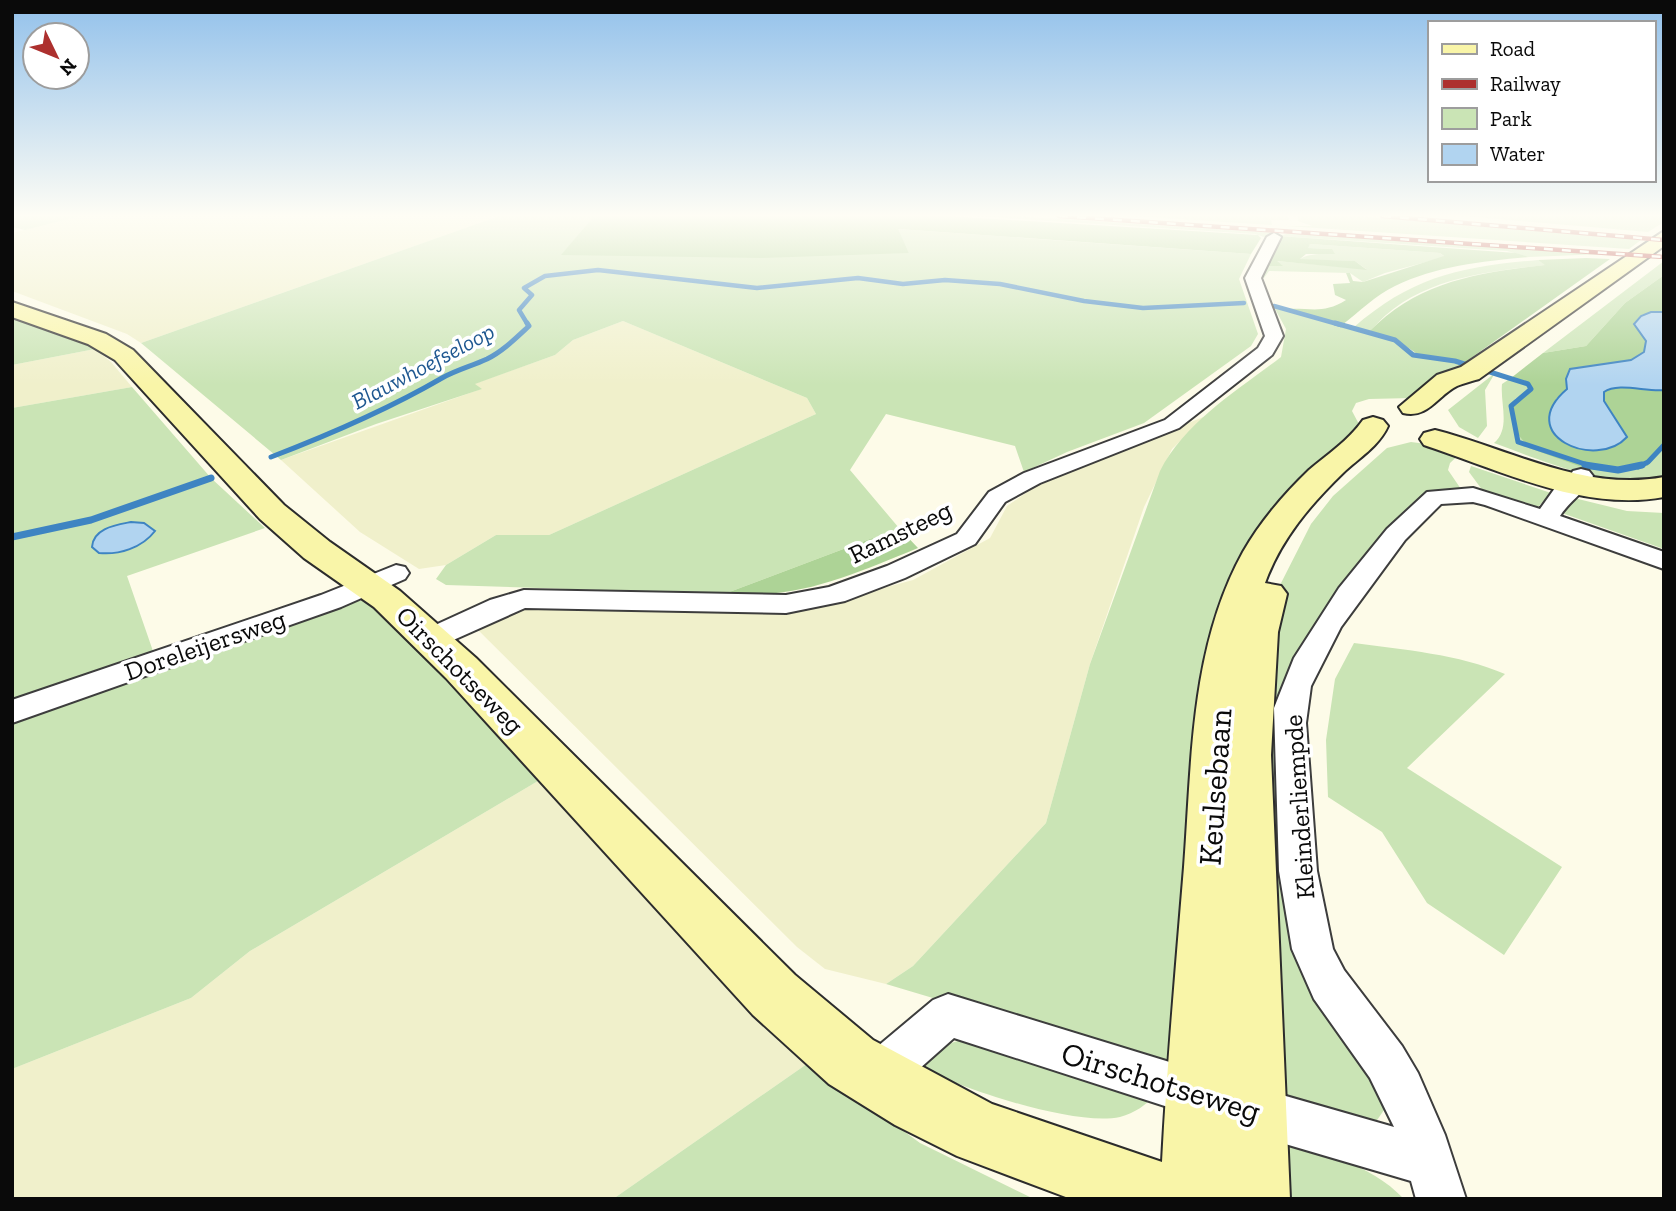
<svg xmlns="http://www.w3.org/2000/svg" width="1676" height="1211" viewBox="0 0 1676 1211" font-family="'Zilla Slab',serif">
<rect width="100%" height="100%" fill="#fdfbe8"/>
<!-- farmland -->
<g fill="#f0f0cb">
<path d="M80,216h419l-358,127 -14,-9 -115,-43v-58z"/>
<path d="M623,321l184,77 9,16 -267,121h-53l-50,30 -27,4 -59,-37 -79,-72 200,-71 -7,-5 81,-29 18,-15z"/>
<path d="M95,349l16,13 21,25 -120,21v-43z"/>
<path d="M1206,416l-34,33 -28,58 -54,157 -44,159 -133,143 -27,18 -61,-15 -28,-22 -322,-320 53,-24 259,11 126,-34 77,-42 17,-32 41,-28z"/>
<path d="M543,778l271,281 -201,140h-601v-130l179,-71 59,-47z"/>
</g>
<!-- green -->
<g fill="#cae4b5" fill-rule="evenodd">
<path d="M12,216h68l-55,14 -13,-3z"/>
<path d="M499,216h95l-32,39 347,-2 -12,-24 354,25 -12,25 19,55 -7,12 -107,77 -77,29 -43,20 -9,-26 -129,-32 -36,56 49,58 -175,66 -278,-9 -10,-6 10,-14 50,-30h53l267,-121 -9,-16 -184,-77 -50,19 -18,15 -80,29 7,5 -106,35 -95,36 -140,-117z"/>
<path d="M975,216h41l258,17 -4,6 -15,-5z"/>
<path d="M1133,216h154l2,4h-18l1,5z"/>
<path d="M1298,216h62l281,24 -12,9 -343,-23h26l-14,-5z"/>
<path d="M1464,216h200v6l-16,10z"/>
<path d="M1290,233l314,21 -75,3 -22,-6 -228,-15z"/>
<path d="M1310,244l130,9 5,4 -60,16 -22,9 -13,-9 -81,-2 -5,7 -8,-2 5,-11 15,-4 90,8 -11,-8 -57,-1c12,-8 22,-3 34,-11l-25,-1z"/>
<path d="M1538,260l8,5c-63,7 -134,14 -176,67l25,7 14,12 55,12 -52,35 -43,1 -13,4 -4,8 9,17 -83,85 -111,555 -281,-84 27,-18 133,-143 44,-159 70,-193c25,-49 78,-81 121,-114l5,-28 -12,-22 79,21c60,-52 107,-61 185,-68z"/>
<path d="M1664,261v14l-39,28 -39,43 -43,7z"/>
<path d="M12,318l74,26 9,5 -83,16z"/>
<path d="M1495,373l-10,17 2,36 -9,12 -19,-11 -11,-17z"/>
<path d="M1511,378l17,8 -1,6 -12,7 75,71 58,-4 16,-19v30c-57,12 -118,-15 -170,-34 17,-15 6,-39 8,-59z"/>
<path d="M132,387l79,91 54,50 -138,48 27,78 -142,49v-295zM131,522l13,1 11,8 -24,18 -25,5z"/>
<path d="M1411,442l54,7 -15,14 -2,7 15,22 -41,5 -14,10 -53,63 -50,74 -17,256 96,197v13l-11,16 -102,-19 -11,-354 17,-162 34,-67 22,-28 54,-48z"/>
<path d="M1471,466l80,27 -14,15 -51,-13 -17,-23z"/>
<path d="M1570,497l57,14 37,2v36l-105,-37z"/>
<path d="M357,601h15l171,177 -293,173 -59,47 -179,71v-349z"/>
<path d="M1354,643c51,7 104,11 151,31l-98,94 155,99 -58,88 -77,-52 -45,-71 -54,-35 -2,-57 9,-61z"/>
<path d="M963,1040l193,54c-10,11 -21,19 -36,23 -46,10 -160,-29 -203,-51 15,-12 26,-23 46,-26z"/>
<path d="M814,1059l43,38 63,46 114,56h-421z"/>
<path d="M1272,1137c47,16 97,25 132,62h-130z"/>
</g>
<!-- forest -->
<g fill="#add396">
<path d="M594,216h352l312,19 3,3 -10,16 -353,-25 11,24 -147,5 -201,-3z"/>
<path d="M1279,236l237,17 13,4c-45,4 -93,9 -134,29 -19,9 -36,26 -53,39l-58,-16c26,-2 38,6 62,-9l-11,-5 -2,-11 17,-1 -4,-10h4l3,8 10,1 81,-26 -4,-3 -130,-9 -2,4 24,1 3,5h-29l-6,5 55,2 12,9 -90,-9 6,5h-22z"/>
<path d="M1586,258l24,1 -146,104 -42,-6 -27,-18 -26,-7c49,-51 109,-59 176,-67l-7,-5z"/>
<path d="M1664,275v37l-23,3 -7,8 12,18 -2,11 -13,8 -61,9 -3,20 -11,10 71,38 -23,-37v-9c15,-8 42,1 60,-1v57l-16,19 -58,4 -61,-22 -12,-15 -5,-30 15,-11 1,-6 -17,-8 32,-25 43,-7 39,-43z"/>
<path d="M899,528l19,20c-67,27 -119,52 -194,46z"/>
</g>
<!-- water -->
<g fill="#b1d4f0" stroke="#3e84c2" stroke-width="2">
<path d="M1651,312h13v78c-18,2 -46,-8 -60,2v9l23,36c-31,34 -114,-2 -60,-48l-1,-10 4,-10 61,-9 13,-8 2,-11 -12,-17 7,-8z"/>
<path d="M131,522l13,1 11,8c-13,17 -36,24 -56,22l-7,-6c1,-19 24,-22 39,-25z"/>
</g>
<g fill="none" stroke-linecap="round" stroke-linejoin="round">
<!-- stream-far2 -->
<g stroke="#3e84c2" stroke-width="4.5">
<path d="M1274,306l67,19"/>
<path d="M528,325l-9,-15 13,-15 -8,-7 21,-12 53,-6 159,18 101,-10 45,6 42,-4 55,4 84,17 59,7 101,-5"/>
</g>
<!-- stream-far1 -->
<g stroke="#3e84c2" stroke-width="5">
<path d="M1335,323l60,17 18,15 42,6 73,23 3,5 -20,17 7,36 76,25"/>
<path d="M271,457c60,-23 116,-47 171,-79 14,-8 30,-12 45,-19 16,-8 29,-21 42,-33l-2,-3"/>
<path d="M1638,467l10,-5 16,-17"/>
</g>
<!-- stream -->
<g stroke="#3e84c2" stroke-width="7">
<path d="M1585,465l33,5 24,-5"/>
<path d="M12,537l79,-17 120,-42"/>
</g>
<!-- street casing -->
<g stroke="#3d3d3d" stroke-width="4">
<g id="street">
<path d="M1274,233l7,4 -20,41 22,58 -11,19 -93,73 -139,55 -35,19 -30,42 -70,34 -60,23 -59,12 -261,-5 -85,38 -10,3 -10,-3 -5,-7 5,-7 70,-32 34,-10 262,5 43,-8 58,-21 70,-32 32,-42 35,-19 141,-53 93,-72 7,-12 -20,-58 22,-41z"/>
<path d="M1581,469l8,2 4,5c-6,15 -23,24 -33,40l104,36v17l-179,-64 -12,-3 -32,2 -36,36 -64,87 -30,59 -5,37 11,148 16,78 11,21 58,76 16,27 27,62 21,64h-50l-5,-18 -160,-47 -17,-7 -7,-17 7,-17 17,-7 143,41 -24,-49 -56,-79 -22,-50 -13,-78 -5,-163 20,-50 45,-70 48,-59 40,-37 46,-4 67,21 15,-21 13,-9 5,-8z"/>
<path d="M396,565l9,2 4,6 -4,6 -64,28 -329,116v-23l309,-105z"/>
<path d="M948,994l254,78 16,7 7,16 -7,16 -16,7 -248,-80 -63,56 -16,7 -16,-7 -7,-16 7,-16 74,-62z"/>
</g>
</g>
<!-- secondary casing -->
<g stroke="#2c2c2c" stroke-width="4">
<g id="secondary">
<path d="M1664,231v15l-185,133c-7,2 -15,4 -22,7 -20,10 -29,33 -54,27l-4,-6 38,-32 24,-8z"/>
<path d="M12,302l94,32 27,16 151,155 46,37 70,49 76,67 319,317 78,65 119,64 170,58c5,-98 14,-197 22,-295 8,-106 6,-219 59,-315 17,-30 41,-58 66,-82 19,-16 40,-30 54,-50l10,-3 10,3 5,6c-9,20 -29,32 -45,47 -33,32 -62,66 -78,110l16,3 6,8 -9,38 -7,123 19,444h-219l-114,-43 -62,-31 -66,-41 -76,-69 -307,-337 -72,-71 -70,-49 -44,-39 -145,-159 -27,-16 -76,-27z"/>
<path d="M1435,430c75,19 149,62 229,47v20c-81,15 -164,-27 -240,-52l-4,-6 4,-6z"/>
</g>
</g>
<!-- street -->
<use href="#street" fill="#fff" fill-rule="evenodd"/>
<!-- secondary -->
<use href="#secondary" fill="#f9f5a8" fill-rule="evenodd"/>
<!-- rail casing -->
<g stroke="#ad302e" stroke-width="4.5">
<g id="rail">
<path d="M1059,216l605,41"/>
<path d="M1382,216l282,24"/>
</g>
</g>
<!-- rail -->
<use href="#rail" stroke="#fff" stroke-width="2.5" stroke-dasharray="9" stroke-linecap="butt"/>
</g>
<!-- sky -->
<linearGradient id="sky" x2="0" y2="1"><stop stop-color="#92c1eb"/><stop offset="0.56" stop-color="#fefdf5"/><stop offset="1" stop-color="#fefdf5" stop-opacity="0"/></linearGradient>
<rect width="1676" height="385" fill="url(#sky)"/>
<g text-anchor="middle" stroke-width="7" stroke-linejoin="round" paint-order="stroke">
<!-- far-water labels -->
<g font-size="23" font-style="italic" fill="#1e5790" stroke="#fff">
<text transform="translate(423 366) rotate(-28)" y="8">Blauwhoefseloop</text>
</g>
<!-- street labels -->
<g font-size="26" fill="#0a0a0a" stroke="#fff">
<text transform="translate(900 532) rotate(-26)" y="9">Ramsteeg</text>
<text transform="translate(205 645) rotate(-19)" y="9">Doreleijersweg</text>
<text transform="translate(460 670) rotate(45)" y="9">Oirschotseweg</text>
<text transform="translate(1299 807) rotate(-94)" y="9">Kleinderliempde</text>
</g>
<!-- near-street labels -->
<g font-size="32" fill="#0a0a0a" stroke="#fff">
<text transform="translate(1215 787) rotate(-86)" y="11">Keulsebaan</text>
<text transform="translate(1161 1082) rotate(17)" y="11">Oirschotseweg</text>
</g>
</g>
<!-- border -->
<rect width="1676" height="1211" fill="none" stroke="#0a0a0a" stroke-width="28"/>
<!-- legend -->
<rect x="1428" y="21" width="228" height="161" fill="#ffffff" stroke="#9d9d9d" stroke-width="2"/>
<rect x="1442" y="44" width="35" height="10" fill="#f9f5a8" stroke="#9d9d9d" stroke-width="2"/>
<text x="1490" y="56" font-size="21" fill="#0a0a0a">Road</text>
<rect x="1442" y="79" width="35" height="10" fill="#ad302e" stroke="#9d9d9d" stroke-width="2"/>
<text x="1490" y="91" font-size="21" fill="#0a0a0a">Railway</text>
<rect x="1442" y="108" width="35" height="21" fill="#cae4b5" stroke="#9d9d9d" stroke-width="2"/>
<text x="1490" y="126" font-size="21" fill="#0a0a0a">Park</text>
<rect x="1442" y="144" width="35" height="21" fill="#b1d4f0" stroke="#9d9d9d" stroke-width="2"/>
<text x="1490" y="161" font-size="21" fill="#0a0a0a">Water</text>
<!-- north arrow -->
<g transform="translate(56 56) rotate(133)"><circle r="33" fill="#ffffff" stroke="#9d9d9d" stroke-width="2"/>
<path d="M0-5L12 26L0 18L-12 26Z" fill="#ad302e"/>
<text y="-10" font-size="19" font-weight="bold" text-anchor="middle" fill="#0a0a0a">N</text>
</g>
</svg>
